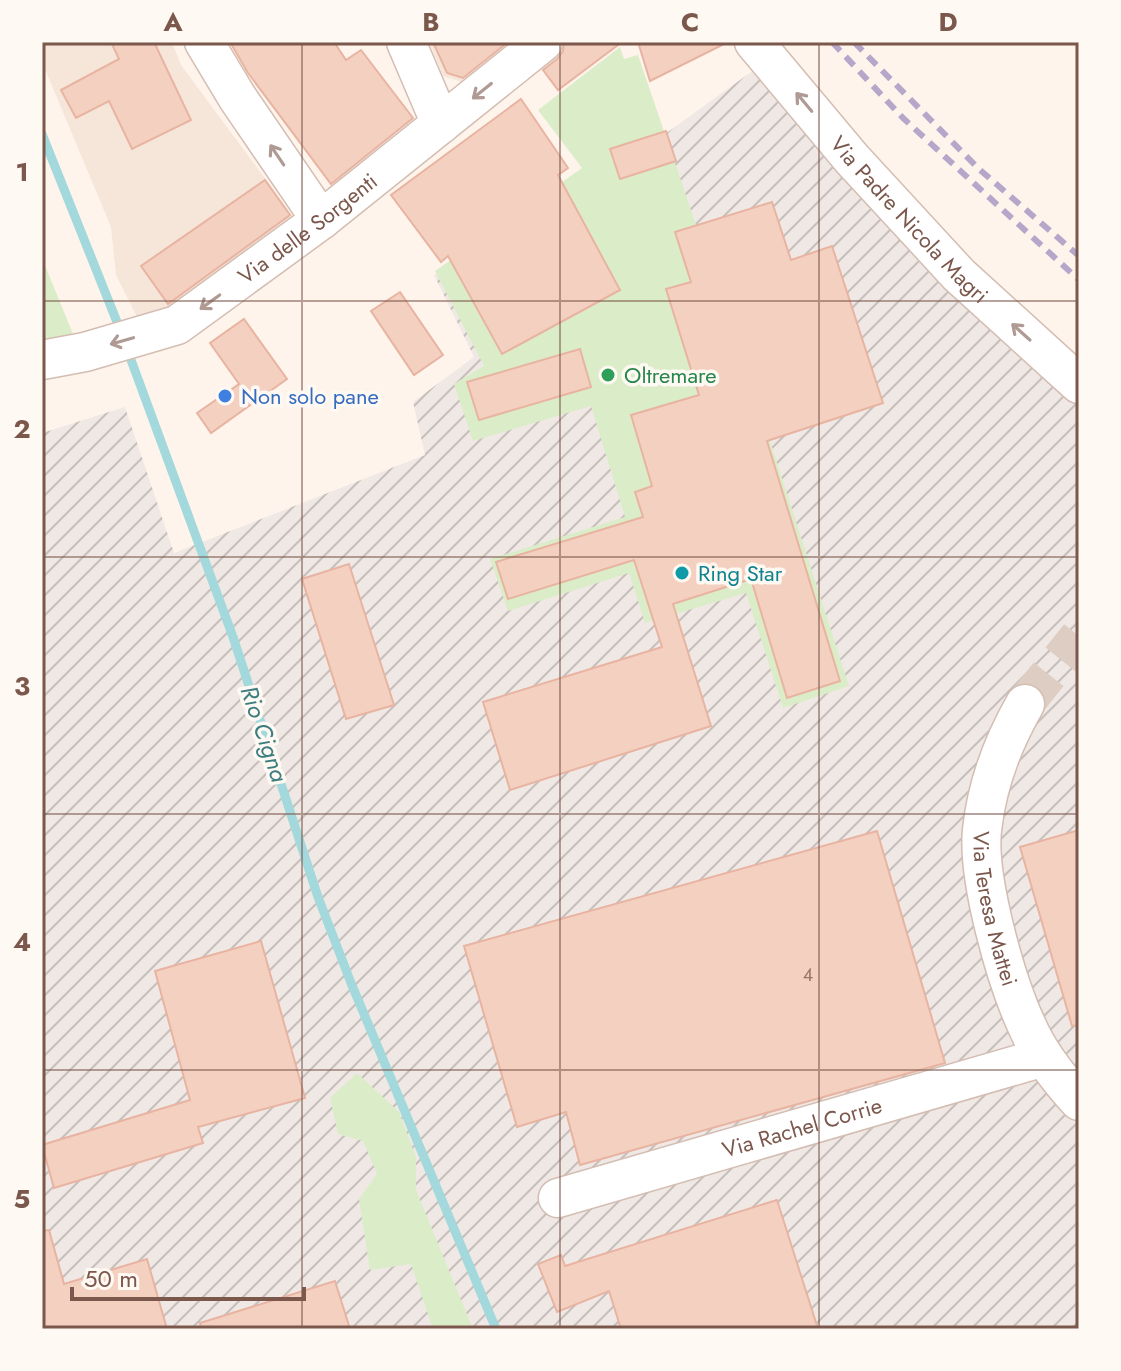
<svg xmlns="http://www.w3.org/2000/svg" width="1121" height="1371" viewBox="0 0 1121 1371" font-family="Jost,sans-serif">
<defs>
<pattern id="industrial-furrows" width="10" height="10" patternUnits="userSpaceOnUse" patternTransform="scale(2)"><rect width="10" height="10" fill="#efe8e4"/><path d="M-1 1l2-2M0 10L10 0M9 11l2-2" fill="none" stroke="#c7bfbb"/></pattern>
</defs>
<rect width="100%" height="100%" fill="#fef4eb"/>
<!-- residential -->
<g fill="#f6e6d9">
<path d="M42,42h130l9,23 114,154 -123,89 -35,9 -21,-42 -5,-48 -69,-165z"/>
<path d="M429,42h91l-52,42 -25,-8z"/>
</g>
<!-- industrial -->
<path fill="url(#industrial-furrows)" d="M776,54l155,179 148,124v972h-1037v-896l83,-26 49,146 251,-98 -12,-53 61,-45 -40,-82 163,-92z"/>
<!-- green -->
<g fill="#dbedc8">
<path d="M620,47l4,12 14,-4 134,392 77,239 -66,22 -37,-115 -101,30 -16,-50 -121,38 -18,-52 135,-42 -34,-111 -118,35 -19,-57 30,-18 -49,-95 147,-103 -44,-58z"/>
<path d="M42,258l31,76 -31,9z"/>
<path d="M357,1073l42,39 17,45v33l57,139h-40l-22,-65 -41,6 -11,-71 18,-25 -14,-33 -25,-7 -8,-36z"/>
</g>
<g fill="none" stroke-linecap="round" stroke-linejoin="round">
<!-- stream -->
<g stroke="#a3d9dc" stroke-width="9">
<path d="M42,134l79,198"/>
<path d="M127,349l106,288 85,260 33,86 145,346"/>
</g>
</g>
<!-- building -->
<g fill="#f4d0c1" stroke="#e8b4a1" stroke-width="2">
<path d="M111,42h43l37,78 -59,29 -23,-48 -33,17 -15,-28 58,-31z"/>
<path d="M230,42h104l12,18 15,-10 52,68 -82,66 -83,-111z"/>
<path d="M433,42h75l-45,36 -16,-5z"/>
<path d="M564,42h58l-64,48 -15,-20 14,-11 6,-8z"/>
<path d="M638,42h90l-78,39z"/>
<path d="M521,99l47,69 -10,7 62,115 -118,64 -54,-98 -7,6 -50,-67z"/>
<path d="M666,131l10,30 -56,18 -10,-30z"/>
<path d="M265,180l25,35 -122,89 -27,-38z"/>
<path d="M772,202l19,58 41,-14 51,157 -116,38 73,240 -53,17 -36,-119 -78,25 38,122 -201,64 -27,-88 179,-55 -28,-87 -126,39 -12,-37 147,-45 -8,-25 17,-6 -21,-71 68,-20 -33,-106 25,-7 -16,-50z"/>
<path d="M400,292l43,63 -29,20 -43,-64z"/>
<path d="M244,319l43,60 -76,54 -14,-20 42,-29 -29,-41z"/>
<path d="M580,349l11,38 -112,33 -12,-38z"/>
<path d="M349,564l45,141 -48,14 -44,-140z"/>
<path d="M1079,830v195l-7,1 -52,-179z"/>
<path d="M877,831l68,232 -365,102 -14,-53 -49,15 -53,-181z"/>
<path d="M261,941l44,157 -107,29 5,16 -149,45 -12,-43 148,-45 -35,-129z"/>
<path d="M777,1200l41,129h-197l-12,-38 -52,21 -19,-48 23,-9 4,11z"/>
<path d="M49,1230l15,54 83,-25 20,70h-125v-98z"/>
<path d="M335,1281l15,48h-149l-1,-6z"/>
</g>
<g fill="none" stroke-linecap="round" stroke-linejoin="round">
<!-- minor-tunnel -->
<path stroke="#ddcdc3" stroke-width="38" stroke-dasharray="38 19" stroke-linecap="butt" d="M1025,704l54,-68"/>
<!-- minor casing -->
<g stroke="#d4bdb2" stroke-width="41">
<g id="minor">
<path d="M204,42l33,55 84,123"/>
<path d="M406,42l35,82"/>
<path id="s1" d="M754,42l98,117 107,116 120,109"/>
<path id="s2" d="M42,360l43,-8 92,-27 144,-105 222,-178"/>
<path id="s3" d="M1025,704c-23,40 -38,80 -43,126 -5,49 24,151 45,196 12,28 32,53 52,75"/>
<path id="s4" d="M558,1198l486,-141"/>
</g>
</g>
<!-- minor -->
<use href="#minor" stroke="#fff" stroke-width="38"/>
<!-- rail -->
<g stroke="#b6a7ca" stroke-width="6" stroke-dasharray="12 8" stroke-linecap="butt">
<path d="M832,42l71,76 176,162"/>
<path d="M854,42l125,127 100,87"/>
</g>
</g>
<!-- one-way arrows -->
<defs><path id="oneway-shaft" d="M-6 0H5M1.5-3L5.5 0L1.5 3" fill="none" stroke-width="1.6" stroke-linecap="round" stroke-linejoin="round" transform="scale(2)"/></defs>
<g stroke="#b09a94">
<use href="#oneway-shaft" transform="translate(482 91) rotate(141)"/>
<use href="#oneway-shaft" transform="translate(804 102) rotate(-130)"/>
<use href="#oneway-shaft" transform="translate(277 155) rotate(-124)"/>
<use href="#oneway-shaft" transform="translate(210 302) rotate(144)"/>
<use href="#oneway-shaft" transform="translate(1021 332) rotate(-138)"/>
<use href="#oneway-shaft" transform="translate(122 341) rotate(164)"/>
</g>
<!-- grid -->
<path fill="none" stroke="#7b574c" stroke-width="2" stroke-opacity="0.55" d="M302,42v1287M560,42v1287M819,42v1287M42,301h1037M42,557h1037M42,814h1037M42,1070h1037"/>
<!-- markers -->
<circle fill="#2e9e5b" stroke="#fff9f3" stroke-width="3" cx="608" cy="375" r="8"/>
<circle fill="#3f7fe0" stroke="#fff9f3" stroke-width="3" cx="225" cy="396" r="8"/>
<circle fill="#0f9aa8" stroke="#fff9f3" stroke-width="3" cx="682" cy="573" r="8"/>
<g text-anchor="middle" stroke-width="7" stroke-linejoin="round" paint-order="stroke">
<!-- number labels -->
<g font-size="18" fill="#997569">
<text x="808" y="981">4</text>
</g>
<!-- street labels -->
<g font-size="22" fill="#7b574c" stroke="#fff9f3">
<text dy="8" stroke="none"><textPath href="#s1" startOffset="236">Via Padre Nicola Magri</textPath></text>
<text dy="8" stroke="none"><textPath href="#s2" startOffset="302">Via delle Sorgenti</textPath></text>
<text dy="8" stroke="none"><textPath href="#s3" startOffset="214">Via Teresa Mattei</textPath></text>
<text dy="8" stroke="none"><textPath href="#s4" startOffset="254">Via Rachel Corrie</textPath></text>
</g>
<!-- leisure labels -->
<g font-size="22" fill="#27864d" stroke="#fff9f3" text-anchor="start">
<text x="624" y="383">Oltremare</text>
</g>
<!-- shop labels -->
<g font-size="22" fill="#366cbe" stroke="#fff9f3" text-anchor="start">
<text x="241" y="404">Non solo pane</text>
</g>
<!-- culture labels -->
<g font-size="22" fill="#0d838f" stroke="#fff9f3" text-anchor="start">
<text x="698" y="581">Ring Star</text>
</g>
<!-- water labels -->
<g font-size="24" font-style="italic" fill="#3d7d80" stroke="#fff9f3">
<text transform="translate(264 734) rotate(71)" y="8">Rio Cigna</text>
</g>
</g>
<!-- border -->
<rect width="1121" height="1371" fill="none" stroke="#fff9f3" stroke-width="88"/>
<!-- scale -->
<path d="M72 1287v12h232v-12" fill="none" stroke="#7b574c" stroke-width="4"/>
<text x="84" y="1287" font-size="24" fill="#7b574c" stroke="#fff9f3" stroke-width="6" paint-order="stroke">50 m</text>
<rect x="44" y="44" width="1033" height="1283" fill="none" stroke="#7b574c" stroke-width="3"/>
<g font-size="26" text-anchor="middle" font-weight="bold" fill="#7b574c">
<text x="173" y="31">A</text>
<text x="431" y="31">B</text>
<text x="690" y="31">C</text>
<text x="948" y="31">D</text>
<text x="22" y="181">1</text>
<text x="22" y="438">2</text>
<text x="22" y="695">3</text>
<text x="22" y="951">4</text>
<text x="22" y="1208">5</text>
</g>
</svg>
